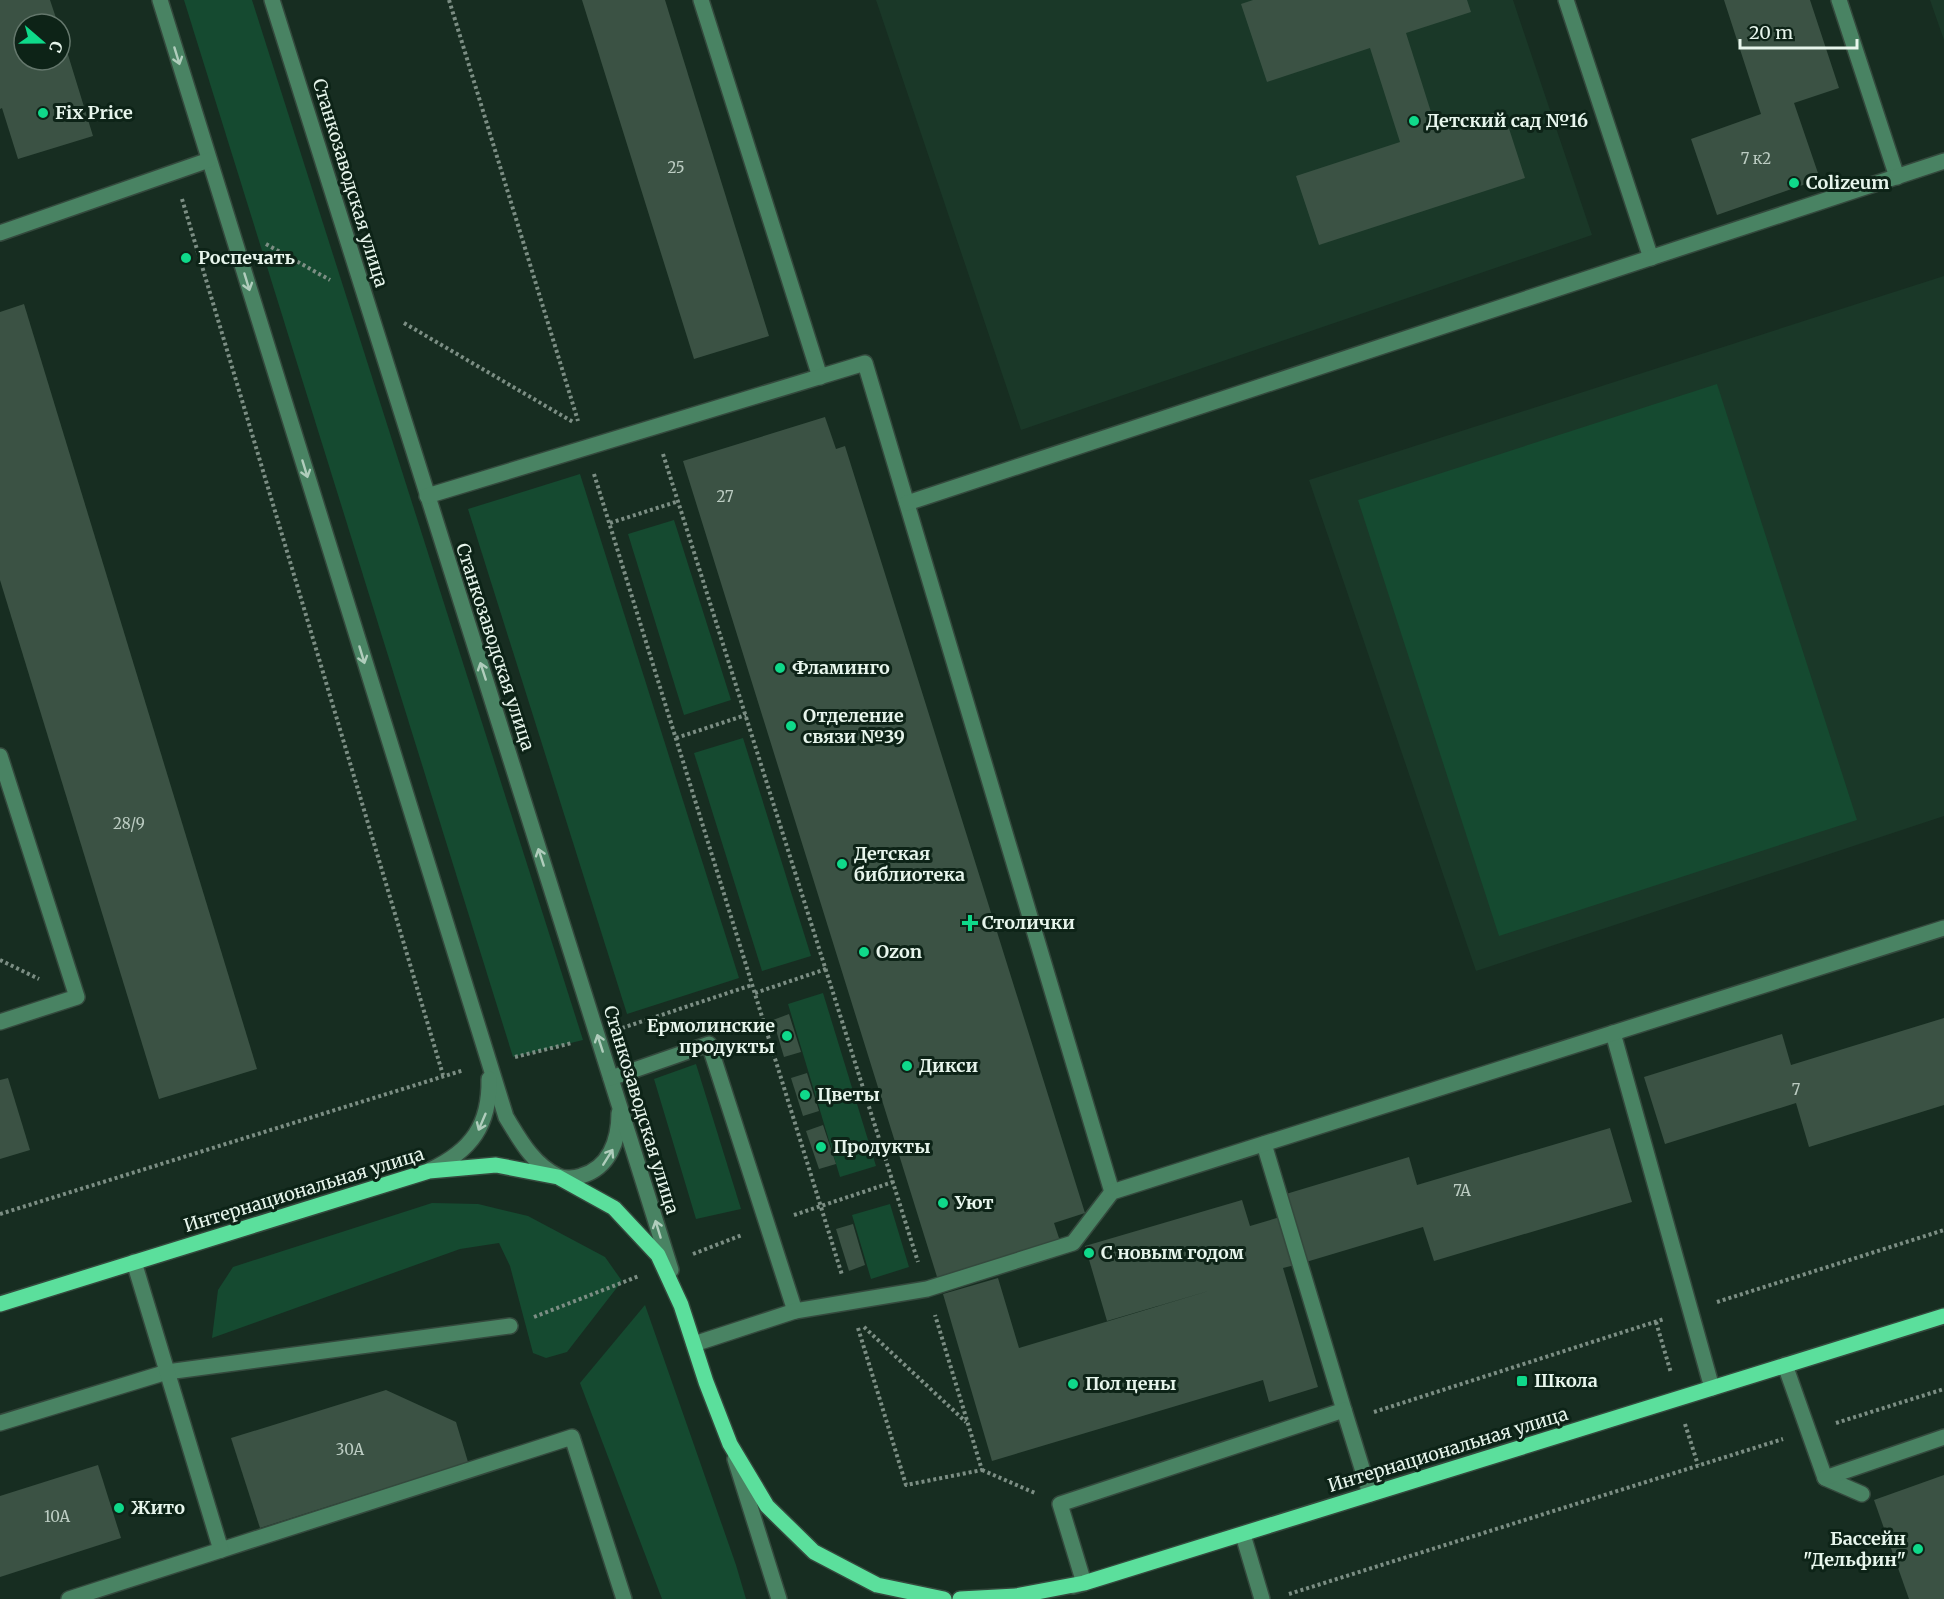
<svg xmlns="http://www.w3.org/2000/svg" width="1944" height="1599" viewBox="0 0 1944 1599" font-family="Merriweather,serif">
<rect width="100%" height="100%" fill="#172d21"/>
<!-- built -->
<g fill="#1a3828">
<path d="M876,0h637l79,235 -571,195z"/>
<path d="M1930,0h14v40z"/>
<path d="M1944,276v540l-468,155 -167,-491z"/>
</g>
<!-- green -->
<g fill="#154a30">
<path d="M184,0h68l331,1040 -70,17z"/>
<path d="M1717,384l140,436 -358,116 -141,-436z"/>
<path d="M580,474l159,504 -112,36 -159,-505z"/>
<path d="M674,520l57,180 -47,15 -56,-181z"/>
<path d="M743,738l68,218 -49,15 -68,-218z"/>
<path d="M823,993l53,173 -36,11 -52,-173z"/>
<path d="M696,1064l45,145 -45,10 -42,-140z"/>
<path d="M432,1203l46,1 50,12 77,41 17,24 -55,71 -21,6 -13,-5 -23,-87 -11,-23 -39,6 -248,89 6,-48 15,-23z"/>
<path d="M890,1204l19,63 -38,12 -19,-64z"/>
<path d="M645,1305l91,260 10,34h-84l-82,-216z"/>
</g>
<!-- building -->
<g fill="#3b5244">
<path d="M0,0h50l8,24h-34v36h36l1,-28 32,104 -75,23 -16,-51 -2,1z"/>
<path d="M582,0h83l104,336 -75,23z"/>
<path d="M1253,0h214l4,12 -65,21 31,98 66,-21 22,68 -206,67 -23,-69 104,-34 -30,-94 -103,34 -26,-78z"/>
<path d="M1724,0h86l29,88 -45,15 26,76 -103,36 -26,-76 70,-25z"/>
<path d="M24,304l233,765 -98,30 -159,-519v-268z"/>
<path d="M825,417l11,32 9,-3 240,767 -31,10 6,18 -122,39 -255,-819z"/>
<path d="M789,1014l12,38 -17,5 -11,-37z"/>
<path d="M1944,1018v87l-135,42 -13,-44 -131,41 -21,-67 138,-43 9,31z"/>
<path d="M807,1073l12,38 -16,5 -12,-38z"/>
<path d="M8,1078l22,72 -30,9v-79z"/>
<path d="M823,1125l13,39 -17,5 -13,-38z"/>
<path d="M1610,1128l22,74 -198,59 -11,-34 -127,38 -20,-68 133,-40 8,28z"/>
<path d="M1242,1200l8,26 30,-9 15,48 -12,3 35,119 -49,15 -6,-22 -271,81 -49,-167 55,-16 21,70 193,-58 -105,31 -22,-75z"/>
<path d="M853,1224l12,41 -16,6 -13,-42z"/>
<path d="M386,1390l70,32 12,40 -208,66 -29,-90z"/>
<path d="M98,1465l23,73 -121,39v-81z"/>
<path d="M1944,1475v124h-35l-35,-99z"/>
</g>
<g fill="none" stroke-linecap="round" stroke-linejoin="round">
<!-- minor casing -->
<g stroke="#34493d" stroke-width="18">
<g id="minor">
<path d="M160,0l346,1117c13,21 27,48 52,59 6,3 17,2 23,0 28,-8 38,-35 38,-63"/>
<path d="M272,0l399,1270"/>
<path d="M701,0l119,377"/>
<path d="M1566,0l85,258"/>
<path d="M1839,0l58,177"/>
<path d="M0,233l209,-73"/>
<path d="M427,496l438,-133 247,829"/>
<path d="M907,503l1037,-342"/>
<path d="M0,756l77,241 -77,25"/>
<path d="M1613,1033l99,355"/>
<path d="M611,1078l98,-34 86,267"/>
<path d="M1264,1144l80,266"/>
<path d="M430,1170c41,-19 60,-45 59,-91"/>
<path d="M694,1344l101,-33 132,-22 146,-46 39,-51 832,-264"/>
<path d="M1785,1365l40,113 37,16"/>
<path d="M0,1423l167,-51 343,-46"/>
<path d="M735,1459l44,140"/>
<path d="M1825,1478l119,-41"/>
<path d="M1243,1535l19,64"/>
<path d="M221,1550l351,-113 52,162"/>
<path d="M1073,1586l11,-3 -24,-79 284,-94 26,84"/>
<path d="M69,1599l152,-49 -87,-288"/>
</g>
</g>
<!-- major casing -->
<g stroke="#34493d" stroke-width="18">
<g id="major">
<path d="M0,1304l429,-133 67,-6 62,12 56,31 44,47 23,50 25,77 24,62 37,62 47,46 63,33 67,14"/>
<path d="M960,1599l56,-3 68,-13 860,-267"/>
</g>
</g>
<!-- path -->
<g stroke="#7c8e84" stroke-width="4" stroke-dasharray="3 3" stroke-linecap="butt">
<path d="M449,0l129,421"/>
<path d="M182,199l261,876"/>
<path d="M266,244l64,36"/>
<path d="M404,323l169,99"/>
<path d="M663,454l255,808"/>
<path d="M594,474l248,801"/>
<path d="M610,523l69,-22"/>
<path d="M676,738l70,-23"/>
<path d="M0,960l39,19"/>
<path d="M755,993l71,-24"/>
<path d="M622,1028l130,-43"/>
<path d="M515,1057l57,-14"/>
<path d="M0,1214l464,-144"/>
<path d="M794,1215l99,-33"/>
<path d="M693,1254l49,-19"/>
<path d="M1717,1302l227,-72"/>
<path d="M534,1317l105,-41"/>
<path d="M1656,1322l15,51"/>
<path d="M864,1327l102,95"/>
<path d="M858,1328l48,157 76,-15 -47,-155"/>
<path d="M1374,1412l290,-93"/>
<path d="M1836,1423l108,-34"/>
<path d="M1685,1424l13,41"/>
<path d="M982,1470l53,23"/>
<path d="M1289,1594l494,-155"/>
</g>
<!-- minor -->
<use href="#minor" stroke="#498363" stroke-width="15"/>
<!-- major -->
<use href="#major" stroke="#5bdf9c" stroke-width="15"/>
</g>
<!-- one-way arrows -->
<defs><path id="oneway-shaft" d="M-6 0H5M1.5-3L5.5 0L1.5 3" fill="none" stroke-width="1.6" stroke-linecap="round" stroke-linejoin="round" transform="scale(1.5)"/></defs>
<g stroke="#b0cdbc">
<use href="#oneway-shaft" transform="translate(177 56) rotate(73)"/>
<use href="#oneway-shaft" transform="translate(247 282) rotate(73)"/>
<use href="#oneway-shaft" transform="translate(305 469) rotate(73)"/>
<use href="#oneway-shaft" transform="translate(362 655) rotate(73)"/>
<use href="#oneway-shaft" transform="translate(483 671) rotate(-108)"/>
<use href="#oneway-shaft" transform="translate(541 857) rotate(-108)"/>
<use href="#oneway-shaft" transform="translate(600 1043) rotate(-108)"/>
<use href="#oneway-shaft" transform="translate(482 1122) rotate(113)"/>
<use href="#oneway-shaft" transform="translate(608 1157) rotate(-58)"/>
<use href="#oneway-shaft" transform="translate(658 1229) rotate(-107)"/>
</g>
<!-- markers -->
<g fill="#0fd98a" stroke="#0d2317" stroke-width="2">
<circle cx="43" cy="113" r="6"/>
<circle cx="1414" cy="121" r="6"/>
<circle cx="1794" cy="183" r="6"/>
<circle cx="186" cy="258" r="6"/>
<circle cx="780" cy="668" r="6"/>
<circle cx="791" cy="726" r="6"/>
<circle cx="842" cy="864" r="6"/>
<path d="M967 914h6v6h6v6h-6v6h-6v-6h-6v-6h6z"/>
<circle cx="864" cy="952" r="6"/>
<circle cx="787" cy="1036" r="6"/>
<circle cx="907" cy="1066" r="6"/>
<circle cx="805" cy="1095" r="6"/>
<circle cx="821" cy="1147" r="6"/>
<circle cx="943" cy="1203" r="6"/>
<circle cx="1089" cy="1253" r="6"/>
<rect x="1516" y="1375" width="12" height="12" rx="3"/>
<circle cx="1073" cy="1384" r="6"/>
<circle cx="119" cy="1508" r="6"/>
<circle cx="1918" cy="1549" r="6"/>
</g>
<g text-anchor="middle" stroke-width="6" stroke-linejoin="round" paint-order="stroke">
<!-- number labels -->
<g font-size="15" fill="#bcccc2">
<text x="1756" y="164">7 к2</text>
<text x="676" y="173">25</text>
<text x="725" y="502">27</text>
<text x="129" y="829">28/9</text>
<text x="1796" y="1095">7</text>
<text x="1462" y="1196">7А</text>
<text x="350" y="1455">30А</text>
<text x="57" y="1522">10А</text>
</g>
<!-- poi labels -->
<g font-size="18" font-weight="bold" fill="#e7f5ec" stroke="#0d2317" text-anchor="start">
<text x="55" y="119">Fix Price</text>
<text x="1426" y="127">Детский сад №16</text>
<text x="1806" y="189">Colizeum</text>
<text x="198" y="264">Роспечать</text>
<text x="792" y="674">Фламинго</text>
<text x="803" y="722">Отделение<tspan x="803" dy="21">связи №39</tspan></text>
<text x="854" y="860">Детская<tspan x="854" dy="21">библиотека</tspan></text>
<text x="982" y="929">Столички</text>
<text x="876" y="958">Ozon</text>
<text x="775" y="1032" text-anchor="end">Ермолинские<tspan x="775" dy="21">продукты</tspan></text>
<text x="919" y="1072">Дикси</text>
<text x="817" y="1101">Цветы</text>
<text x="833" y="1153">Продукты</text>
<text x="955" y="1209">Уют</text>
<text x="1101" y="1259">С новым годом</text>
<text x="1534" y="1387">Школа</text>
<text x="1085" y="1390">Пол цены</text>
<text x="131" y="1514">Жито</text>
<text x="1906" y="1545" text-anchor="end">Бассейн<tspan x="1906" dy="21">"Дельфин"</tspan></text>
</g>
<!-- street labels -->
<g font-size="18" fill="#e7f5ec" stroke="#0d2317">
<text transform="translate(350 183) rotate(73)" y="6">Станкозаводская улица</text>
<text transform="translate(495 647) rotate(72)" y="6">Станкозаводская улица</text>
<text transform="translate(641 1110) rotate(73)" y="6">Станкозаводская улица</text>
<text transform="translate(304 1190) rotate(-17)" y="6">Интернациональная улица</text>
<text transform="translate(1448 1450) rotate(-17)" y="6">Интернациональная улица</text>
</g>
</g>
<!-- north arrow -->
<g transform="translate(42 42) rotate(110)"><circle r="28" fill="#0d2317" stroke="#64776c" stroke-width="1.5"/>
<path d="M0-4.5L10 22L0 15L-10 22Z" fill="#0fd98a"/>
<text y="-9" font-size="16" font-weight="bold" text-anchor="middle" fill="#e7f5ec">С</text>
</g>
<!-- scale -->
<path d="M1740 39v9h117v-9" fill="none" stroke="#e7f5ec" stroke-width="3"/>
<text x="1749" y="39" font-size="18" fill="#e7f5ec" stroke="#0d2317" stroke-width="4.5" paint-order="stroke">20 m</text>
</svg>
